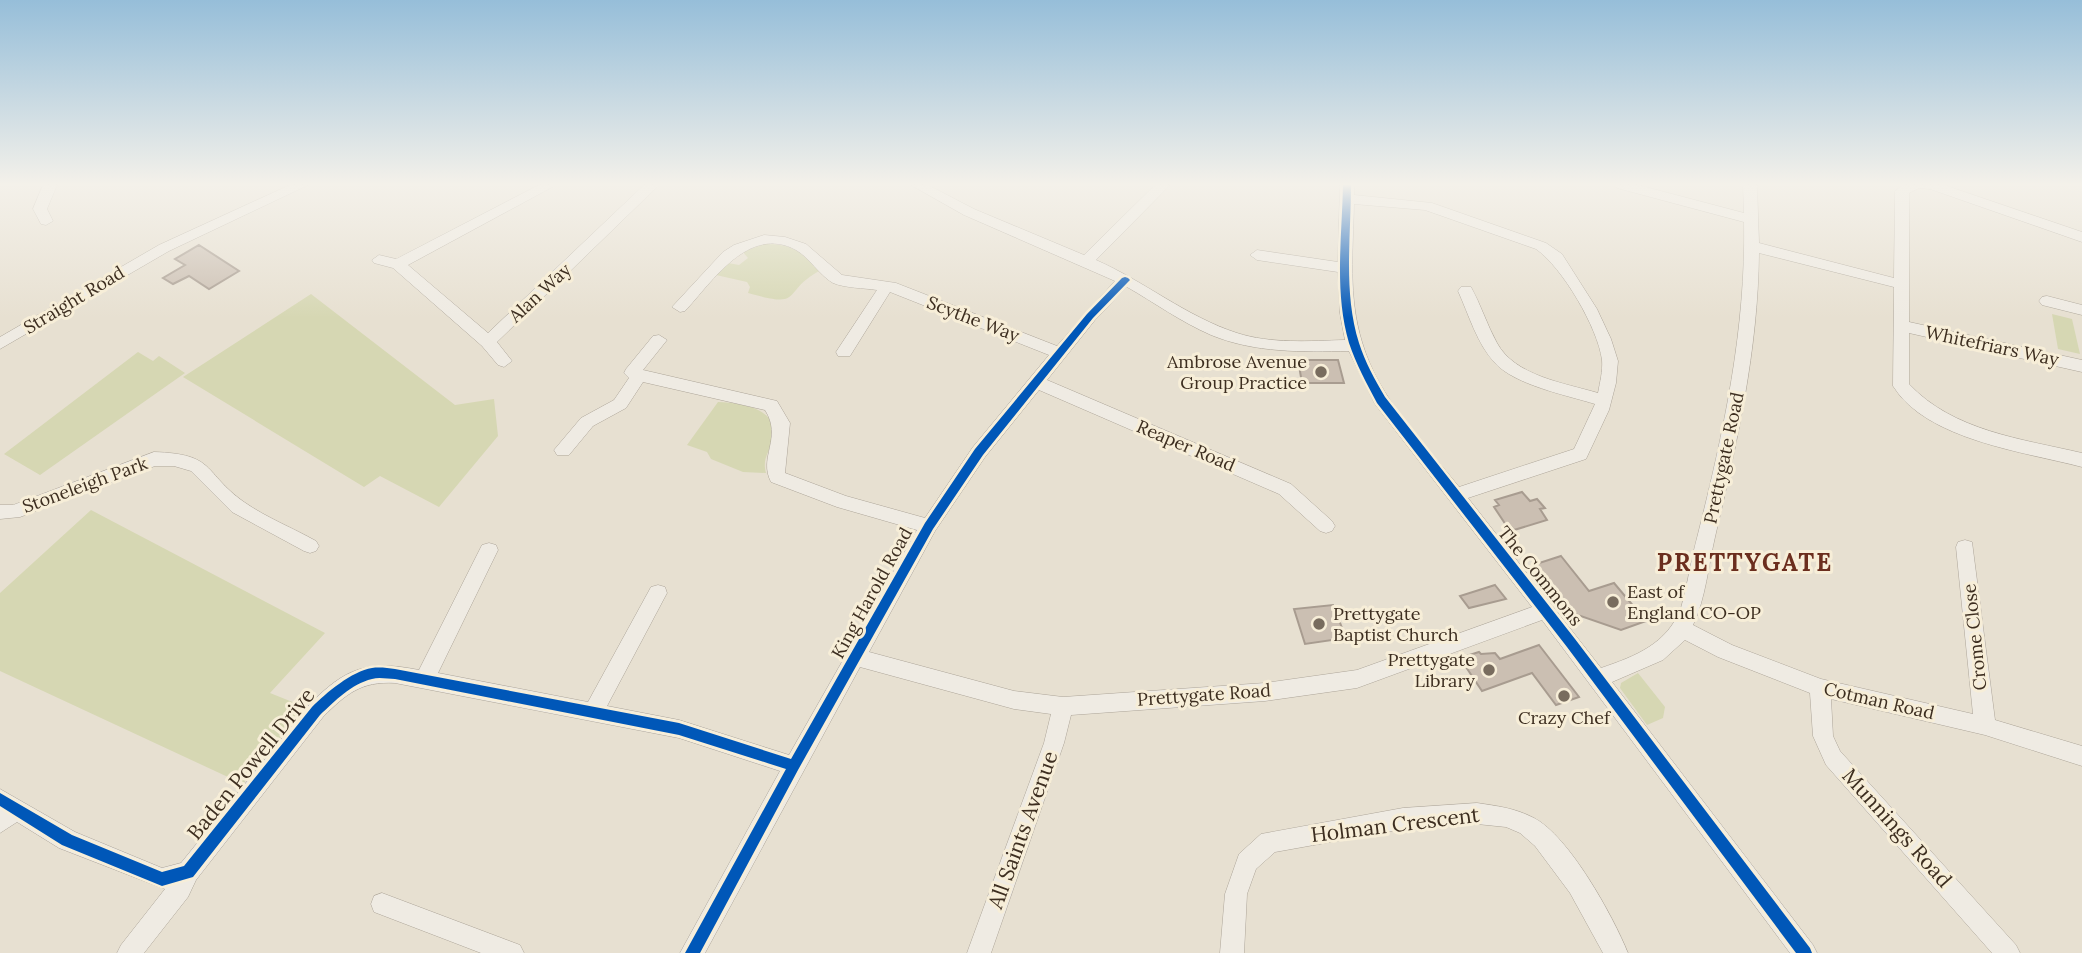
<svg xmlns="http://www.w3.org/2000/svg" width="2082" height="953" viewBox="0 0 2082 953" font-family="Lora,serif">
<rect width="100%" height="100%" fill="#e7e0d1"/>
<!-- green -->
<g fill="#d6d7b3">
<path d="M764,244c29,0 36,7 55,27 -39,22 -14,38 -71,22l2,-6 -3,-5 -31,-7 12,-12 11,2 9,-7 -5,-6z"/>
<path d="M311,294l144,111 39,-6 4,37 -59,71 -59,-31 -16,11 -181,-110z"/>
<path d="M2052,314l20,5 8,35 -22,-5z"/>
<path d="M138,352l15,9 6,-5 26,17 -145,102 -36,-21z"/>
<path d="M718,402c22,1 64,6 54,39 -3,12 -10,18 -6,32l-23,-1 -32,-13 -4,-7 -20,-7z"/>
<path d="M91,510l234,123 -55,60 35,14 -62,77 -243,-113v-78z"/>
<path d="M1638,673l27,34 -2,11 -16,7 -27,-37 1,-5z"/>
</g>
<!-- building -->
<g fill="#cbbfb2" stroke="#a89c90" stroke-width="2">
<path d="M199,245l40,26 -30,18 -20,-13 -16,8 -10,-6 22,-13 -10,-6z"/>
<path d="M1298,360h40l6,23h-42z"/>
<path d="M1522,492l8,9 7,-2 8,9 -5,1 7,11 -33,10 -5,-6 -3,1 -12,-18 5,-2 -4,-5z"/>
<path d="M1561,556l28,35 25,-8 32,38 -25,9 -55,-19 -33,-46z"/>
<path d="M1495,585l11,14 -37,9 -9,-12z"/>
<path d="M1333,605l13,33 -41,6 -11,-35z"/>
<path d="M1539,645l40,52 -23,8 -24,-32 -50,18 -22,-33 19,-6 2,2 14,-1 5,6z"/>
</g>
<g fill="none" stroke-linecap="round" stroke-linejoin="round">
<!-- minor casing -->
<g stroke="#ada599" stroke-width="1">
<g id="minor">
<path d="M43,185h14l-10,24 6,12 -7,4 -5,-1 -8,-15z"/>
<path d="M290,185h18l-139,66 -169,98v-12l159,-92z"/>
<path d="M539,185h17l-148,80 80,68 156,-148h15l-162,157 15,19 -8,6 -6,-2 -16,-19 -89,-78 -19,-5 -2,-3 7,-5 17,4z"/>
<path d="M911,185h17l46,24 110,46 71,-70h15l-74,75c48,21 91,57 141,73 34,11 73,8 108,7l-5,-27 -2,-41 -81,-12 -7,-5 7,-5 81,12 2,-77h14v10l78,8 114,40 16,11 35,55 14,30 7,22 -2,22 -7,27 -23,49 -118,39 133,170c35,-12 66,-24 80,-60 7,-25 10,-49 17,-74 26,-103 48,-205 46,-312l-127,-34 -2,-3h23l106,28 -1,-28h14l2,58 135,35 1,-87 8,-6h41l138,47v10l-152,-53 -11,-1 -10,5v129l173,38v12l-173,-39v51c44,47 113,55 173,69v14c-57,-15 -156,-27 -189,-81l1,-99 -135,-34c-1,97 -22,190 -44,284 -7,30 -9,60 -22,88l39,20 89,34 152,35 -17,-167 2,-5 7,-2 7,2 23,178 87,26v20l-97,-31 -154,-36 2,37 7,15 176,194 4,8h-28l-166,-188 -13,-29 -3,-43 -92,-36 -33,-17 -22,20 -51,22 201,263 4,8h-27l-248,-333 -185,68 -92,13 -194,14 -7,28 -73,210h-24l77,-210 7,-29 -37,-5 -154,-42 -155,286h-25l100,-182 -101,-33 -284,-55c-34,-2 -49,11 -72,34l-127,163 -8,17 -44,56h-27l4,-8 44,-56 -106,-41 -42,-26 -17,11v-44l75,43 87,36 19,-5 128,-158c37,-38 59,-45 110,-35l63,-125 7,-2 7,2 2,5 -60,123 150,29 63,-115 7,-2 7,2 2,6 -60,113 72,14 110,35 128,-225 -80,-23 -66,-25c-13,-25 12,-44 -6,-72l-122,-28 -17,26 -33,18 -24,29h-12l-3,-5 27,-32 33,-18 15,-22 -5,-5 2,-4 27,-33 6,-1 8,5 -24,30 134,31 13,22 -5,50 61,23 79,22 48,-71 76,-92 -159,-63 -40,64h-12l-2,-4 41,-62c-13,-2 -32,-2 -44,-7 -14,-8 -23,-25 -37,-33 -47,-26 -84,32 -111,61l-5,1 -8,-5 51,-55 11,-7 30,-10 21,2 21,7 36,31 54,8 161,63 58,-65 -151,-66zM1354,204l71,6 111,39c26,18 62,79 66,111 1,11 -2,22 -4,33 -34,-10 -83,-17 -101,-50 -10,-18 -16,-38 -26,-56h-10l-3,4c11,24 19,53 37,72 20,22 71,32 100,41l-21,45 -115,38c-35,-44 -81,-89 -97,-145 -14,-45 -9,-92 -8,-138zM1127,287c28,16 54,35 84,48 44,18 91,17 138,16l26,53 157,203 -175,63 -92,13 -202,14 -49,-6 -145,-39 66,-121 50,-74 54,-67 240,104 41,37 6,2 6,-2 3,-5 -3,-5 -41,-37 -244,-104 48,-60z"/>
<path d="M2047,296l35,9v10l-40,-10 -3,-4 3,-4z"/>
<path d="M154,452c63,2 48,20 90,50 23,16 49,26 72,39l3,5 -3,5 -6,2 -6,-2 -72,-39 -41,-41 -17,-5h-19l-135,51 -20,2v-14h13z"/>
<path d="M1477,803c20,3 38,5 57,15 35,18 79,98 94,135h-25l-33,-60 -35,-47 -15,-13 -14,-6 -29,-3 -74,5 -128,23 -19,17 -9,25 -3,59h-24l5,-59 14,-40 22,-20 142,-26z"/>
<path d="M382,893l138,52 4,8h-43l-107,-41 -3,-8 3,-8z"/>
</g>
</g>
<!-- minor -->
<use href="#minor" fill="#efebe3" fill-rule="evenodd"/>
<!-- cycleway casing -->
<g stroke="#f7eed8" stroke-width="5">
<g id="cycleway">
<path d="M1343,185h8c0,52 -8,107 8,158 6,19 16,37 26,54l190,242 235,309 2,5h-16l-229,-306 -190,-244c-10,-19 -21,-39 -28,-60 -15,-51 -7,-106 -6,-158z"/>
<path d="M1125,277l3,1 2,2 -2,2 -35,36 -110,137 -50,74 -135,241 -98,183h-15l101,-184 -107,-34 -284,-56c-7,0 -16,-2 -23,0 -21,5 -37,22 -52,36l-127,162 -31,9 -100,-41 -62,-39v-13l72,42 90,37 22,-6 128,-159c14,-14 40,-36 60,-39 7,-1 16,0 23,1l284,54 112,36 134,-236 50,-74 112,-135 35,-36z"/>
</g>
</g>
<!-- cycleway -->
<use href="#cycleway" fill="#0057b8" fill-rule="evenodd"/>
</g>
<!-- sky -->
<linearGradient id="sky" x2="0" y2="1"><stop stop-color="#96bed9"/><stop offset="0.58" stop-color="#f4f1ea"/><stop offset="1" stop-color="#f4f1ea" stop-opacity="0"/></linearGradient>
<rect width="2082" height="318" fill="url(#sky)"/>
<!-- markers -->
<g fill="#786c5e" stroke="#f7eed8" stroke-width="2.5">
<circle cx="1321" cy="372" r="7"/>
<circle cx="1613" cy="602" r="7"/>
<circle cx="1319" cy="624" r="7"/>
<circle cx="1489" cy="670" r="7"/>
<circle cx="1564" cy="696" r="7"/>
</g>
<g text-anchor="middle" stroke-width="6" stroke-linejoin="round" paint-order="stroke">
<!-- street labels -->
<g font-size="18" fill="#3d2e20" stroke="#f7eed8">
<text transform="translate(540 293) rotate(-43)" y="6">Alan Way</text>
<text transform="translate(74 300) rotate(-31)" y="6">Straight Road</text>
<text transform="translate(973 319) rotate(21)" y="6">Scythe Way</text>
<text transform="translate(1992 346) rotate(12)" y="6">Whitefriars Way</text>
<text transform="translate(1186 446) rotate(23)" y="6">Reaper Road</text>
<text transform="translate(1724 458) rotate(-78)" y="6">Prettygate Road</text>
<text transform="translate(85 485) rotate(-20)" y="6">Stoneleigh Park</text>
<text transform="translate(1540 576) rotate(51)" y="6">The Commons</text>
<text transform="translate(872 593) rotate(-61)" y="6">King Harold Road</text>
<text transform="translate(1975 637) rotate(-96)" y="6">Crome Close</text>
<text transform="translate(1204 695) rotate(-4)" y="6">Prettygate Road</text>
<text transform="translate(1879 701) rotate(13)" y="6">Cotman Road</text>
</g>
<!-- poi labels -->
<g font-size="18" fill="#3d2e20" stroke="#f7eed8" text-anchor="end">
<text x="1307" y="368">Ambrose Avenue<tspan x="1307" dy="21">Group Practice</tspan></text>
<text x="1627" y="598" text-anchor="start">East of<tspan x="1627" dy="21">England CO-OP</tspan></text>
<text x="1333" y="620" text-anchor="start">Prettygate<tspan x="1333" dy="21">Baptist Church</tspan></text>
<text x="1475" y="666">Prettygate<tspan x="1475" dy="21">Library</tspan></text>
<text x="1564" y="724" text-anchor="middle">Crazy Chef</text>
</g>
<!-- near-street labels -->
<g font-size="21" fill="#3d2e20" stroke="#f7eed8">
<text transform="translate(251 764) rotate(-51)" y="7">Baden Powell Drive</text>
<text transform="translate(1395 825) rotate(-7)" y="7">Holman Crescent</text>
<text transform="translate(1897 828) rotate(48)" y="7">Munnings Road</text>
<text transform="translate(1023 830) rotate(-70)" y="7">All Saints Avenue</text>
</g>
<!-- district labels -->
<g font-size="24" font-weight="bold" letter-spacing="2" fill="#6b2e1e" stroke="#f7eed8">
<text x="1745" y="571">PRETTYGATE</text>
</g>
</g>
</svg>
